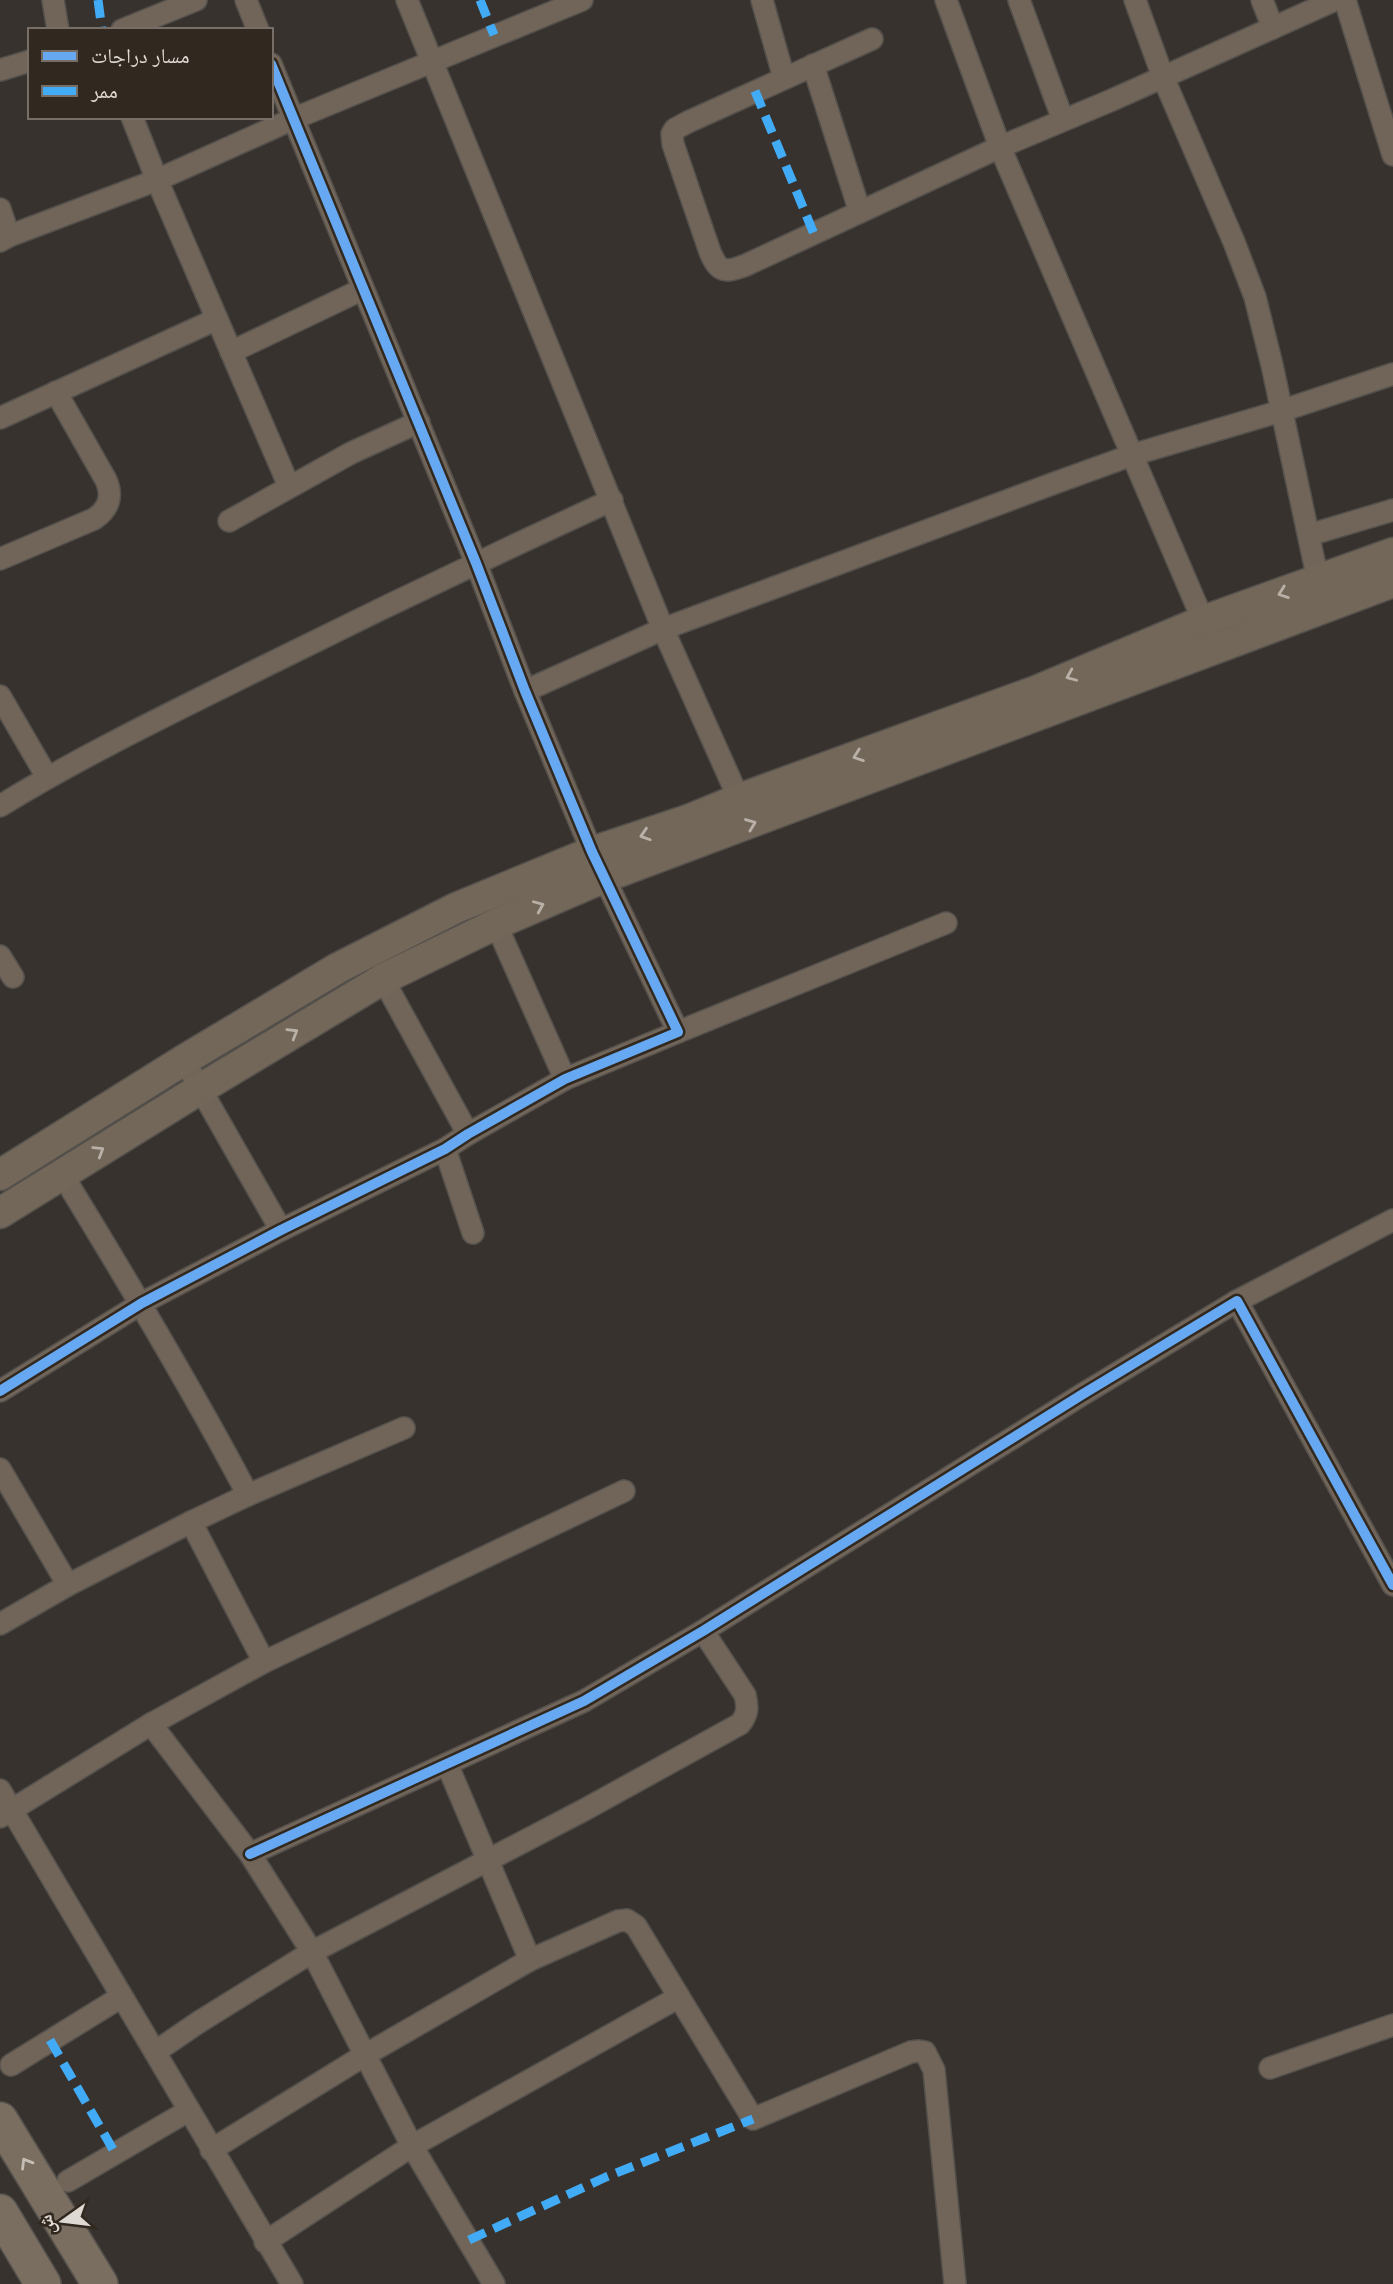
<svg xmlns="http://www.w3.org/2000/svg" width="1393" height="2284" viewBox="0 0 1393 2284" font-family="Overpass,'Noto Naskh Arabic',sans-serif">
<rect width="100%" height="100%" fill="#37322d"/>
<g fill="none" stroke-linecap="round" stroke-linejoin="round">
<!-- minor casing -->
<g stroke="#54504c" stroke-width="24">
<g id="minor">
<path d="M53,0l5,30"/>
<path d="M246,0l12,30"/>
<path d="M407,0l256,629 76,170"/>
<path d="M762,0l22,78"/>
<path d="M1019,0l44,120"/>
<path d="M1135,0l28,77 71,165 21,55 17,68 46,215"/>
<path d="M1262,0l11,28"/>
<path d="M1345,0l48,155"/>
<path d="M122,30l74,-30"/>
<path d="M872,39l-184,83 -13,7 -3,5 1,10 37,108c9,21 15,21 36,13l254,-118 -54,-147"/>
<path d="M813,65l47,147"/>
<path d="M0,70l30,-9"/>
<path d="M132,117l25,63 132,306"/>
<path d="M0,209l9,27 -9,5"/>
<path d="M9,236l148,-56 136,-61 289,-119"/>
<path d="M231,352l132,-63"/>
<path d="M0,418l217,-99"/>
<path d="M229,521l122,-68 68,-31"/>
<path d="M1309,535l84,-25"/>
<path d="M0,559l94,-40c15,-10 19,-23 12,-39l-50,-88"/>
<path d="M1208,632l-208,-485 112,-47 223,-100"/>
<path d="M525,691l138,-62 389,-145 80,-29 149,-44 112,-37"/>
<path d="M0,696l47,81"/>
<path d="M0,806c78,-48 161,-88 243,-129 122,-61 245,-120 369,-177"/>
<path d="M496,924l69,155"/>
<path d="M0,956l13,21"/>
<path d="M383,979l85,155"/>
<path d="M678,1032l268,-109"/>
<path d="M184,1060l97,170"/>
<path d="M445,1149l28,84"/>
<path d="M62,1174c65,106 128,211 186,321l-57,27 73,140"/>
<path d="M1237,1301l156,-81"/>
<path d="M0,1391l142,-88 139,-73 164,-81 23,-15 97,-55 113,-47 -86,-180 -67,-161 -49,-128 -205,-499"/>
<path d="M0,1469l68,116 -68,39"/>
<path d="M248,1495l156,-67"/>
<path d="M68,1585l123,-63"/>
<path d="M151,1724l99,130 62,98 100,194 267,-149"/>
<path d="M447,1764l83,196"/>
<path d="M0,1790l292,494"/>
<path d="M0,1817l151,-93 113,-62 360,-171"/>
<path d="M250,1854l334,-153 119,-70 380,-237 154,-93 156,284"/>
<path d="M155,2052l44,-30 113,-70 272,-142 156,-86c8,-10 8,-17 5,-29l-42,-64"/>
<path d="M11,2065l110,-68"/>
<path d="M1270,2068l123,-43"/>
<path d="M211,2150l154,-95 165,-95 88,-39 9,-1 9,6 117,193 158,-67 8,-1 6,1 9,18 21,214"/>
<path d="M68,2181l120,-70"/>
<path d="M265,2242l147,-96 82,138"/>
</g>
</g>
<!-- secondary casing -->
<g stroke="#54504c" stroke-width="33">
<g id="secondary">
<path d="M0,1175l184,-115 154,-92 118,-60 136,-56 96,-32 51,-21 297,-108 167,-70 190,-68"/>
<path d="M0,1213l200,-124 183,-110 113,-55 109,-47 788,-295"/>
</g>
</g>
<!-- trunk casing -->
<g stroke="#54504c" stroke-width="38">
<g id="trunk">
<path d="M0,2120l100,164"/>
<path d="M0,2212l43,72"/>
</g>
</g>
<!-- minor -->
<use href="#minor" stroke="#716559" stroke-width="21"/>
<!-- secondary -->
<use href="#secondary" stroke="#736759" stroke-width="30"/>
<!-- trunk -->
<use href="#trunk" stroke="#7a6e60" stroke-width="35"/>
<!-- quiet -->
<g stroke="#42abf6" stroke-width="9" stroke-dasharray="18 9" stroke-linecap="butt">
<path d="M98,0l4,30"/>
<path d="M480,0l14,35"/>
<path d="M755,91l59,143"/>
<path d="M50,2040l65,113"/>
<path d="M469,2240l137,-63 147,-58"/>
</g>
<!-- cycleway casing -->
<g stroke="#31281f" stroke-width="15">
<g id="cycleway">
<path d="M0,1391l142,-88 139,-73 164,-81 23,-15 97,-55 113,-47 -86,-180 -67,-161 -49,-128 -205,-499"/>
<path d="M250,1854l334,-153 119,-70 380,-237 154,-93 156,284"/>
</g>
</g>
<!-- cycleway -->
<use href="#cycleway" stroke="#66a8f1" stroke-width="10"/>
</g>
<!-- one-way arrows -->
<defs><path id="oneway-chevron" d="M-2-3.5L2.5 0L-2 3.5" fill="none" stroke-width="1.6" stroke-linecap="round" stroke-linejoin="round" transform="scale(1.75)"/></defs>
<g stroke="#b9b1a8">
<use href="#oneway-chevron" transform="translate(1283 593) rotate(160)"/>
<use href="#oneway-chevron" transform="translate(1071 676) rotate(157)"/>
<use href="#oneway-chevron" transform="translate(858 756) rotate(160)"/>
<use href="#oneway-chevron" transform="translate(751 824) rotate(-21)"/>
<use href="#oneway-chevron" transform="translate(645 835) rotate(162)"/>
<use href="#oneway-chevron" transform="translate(539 906) rotate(-23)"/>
<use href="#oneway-chevron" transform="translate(293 1033) rotate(-31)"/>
<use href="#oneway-chevron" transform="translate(99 1151) rotate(-32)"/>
</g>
<use stroke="#c6beb6" href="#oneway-chevron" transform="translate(26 2163) rotate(-121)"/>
<!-- legend -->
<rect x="28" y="28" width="245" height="91" fill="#31281f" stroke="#776f67" stroke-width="2"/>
<rect x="42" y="51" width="35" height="10" fill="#66a8f1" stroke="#776f67" stroke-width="2"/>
<text x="91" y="63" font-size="21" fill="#dfd9d3">مسار دراجات</text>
<rect x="42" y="86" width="35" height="10" fill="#42abf6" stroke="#776f67" stroke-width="2"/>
<text x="91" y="98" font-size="21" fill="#dfd9d3">ممر</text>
<!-- north arrow -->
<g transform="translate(63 2221) rotate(256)" stroke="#31281f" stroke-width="5" paint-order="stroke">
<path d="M0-5L12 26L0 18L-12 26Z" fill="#dfd9d3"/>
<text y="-10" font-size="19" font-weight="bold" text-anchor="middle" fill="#dfd9d3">ش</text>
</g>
</svg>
